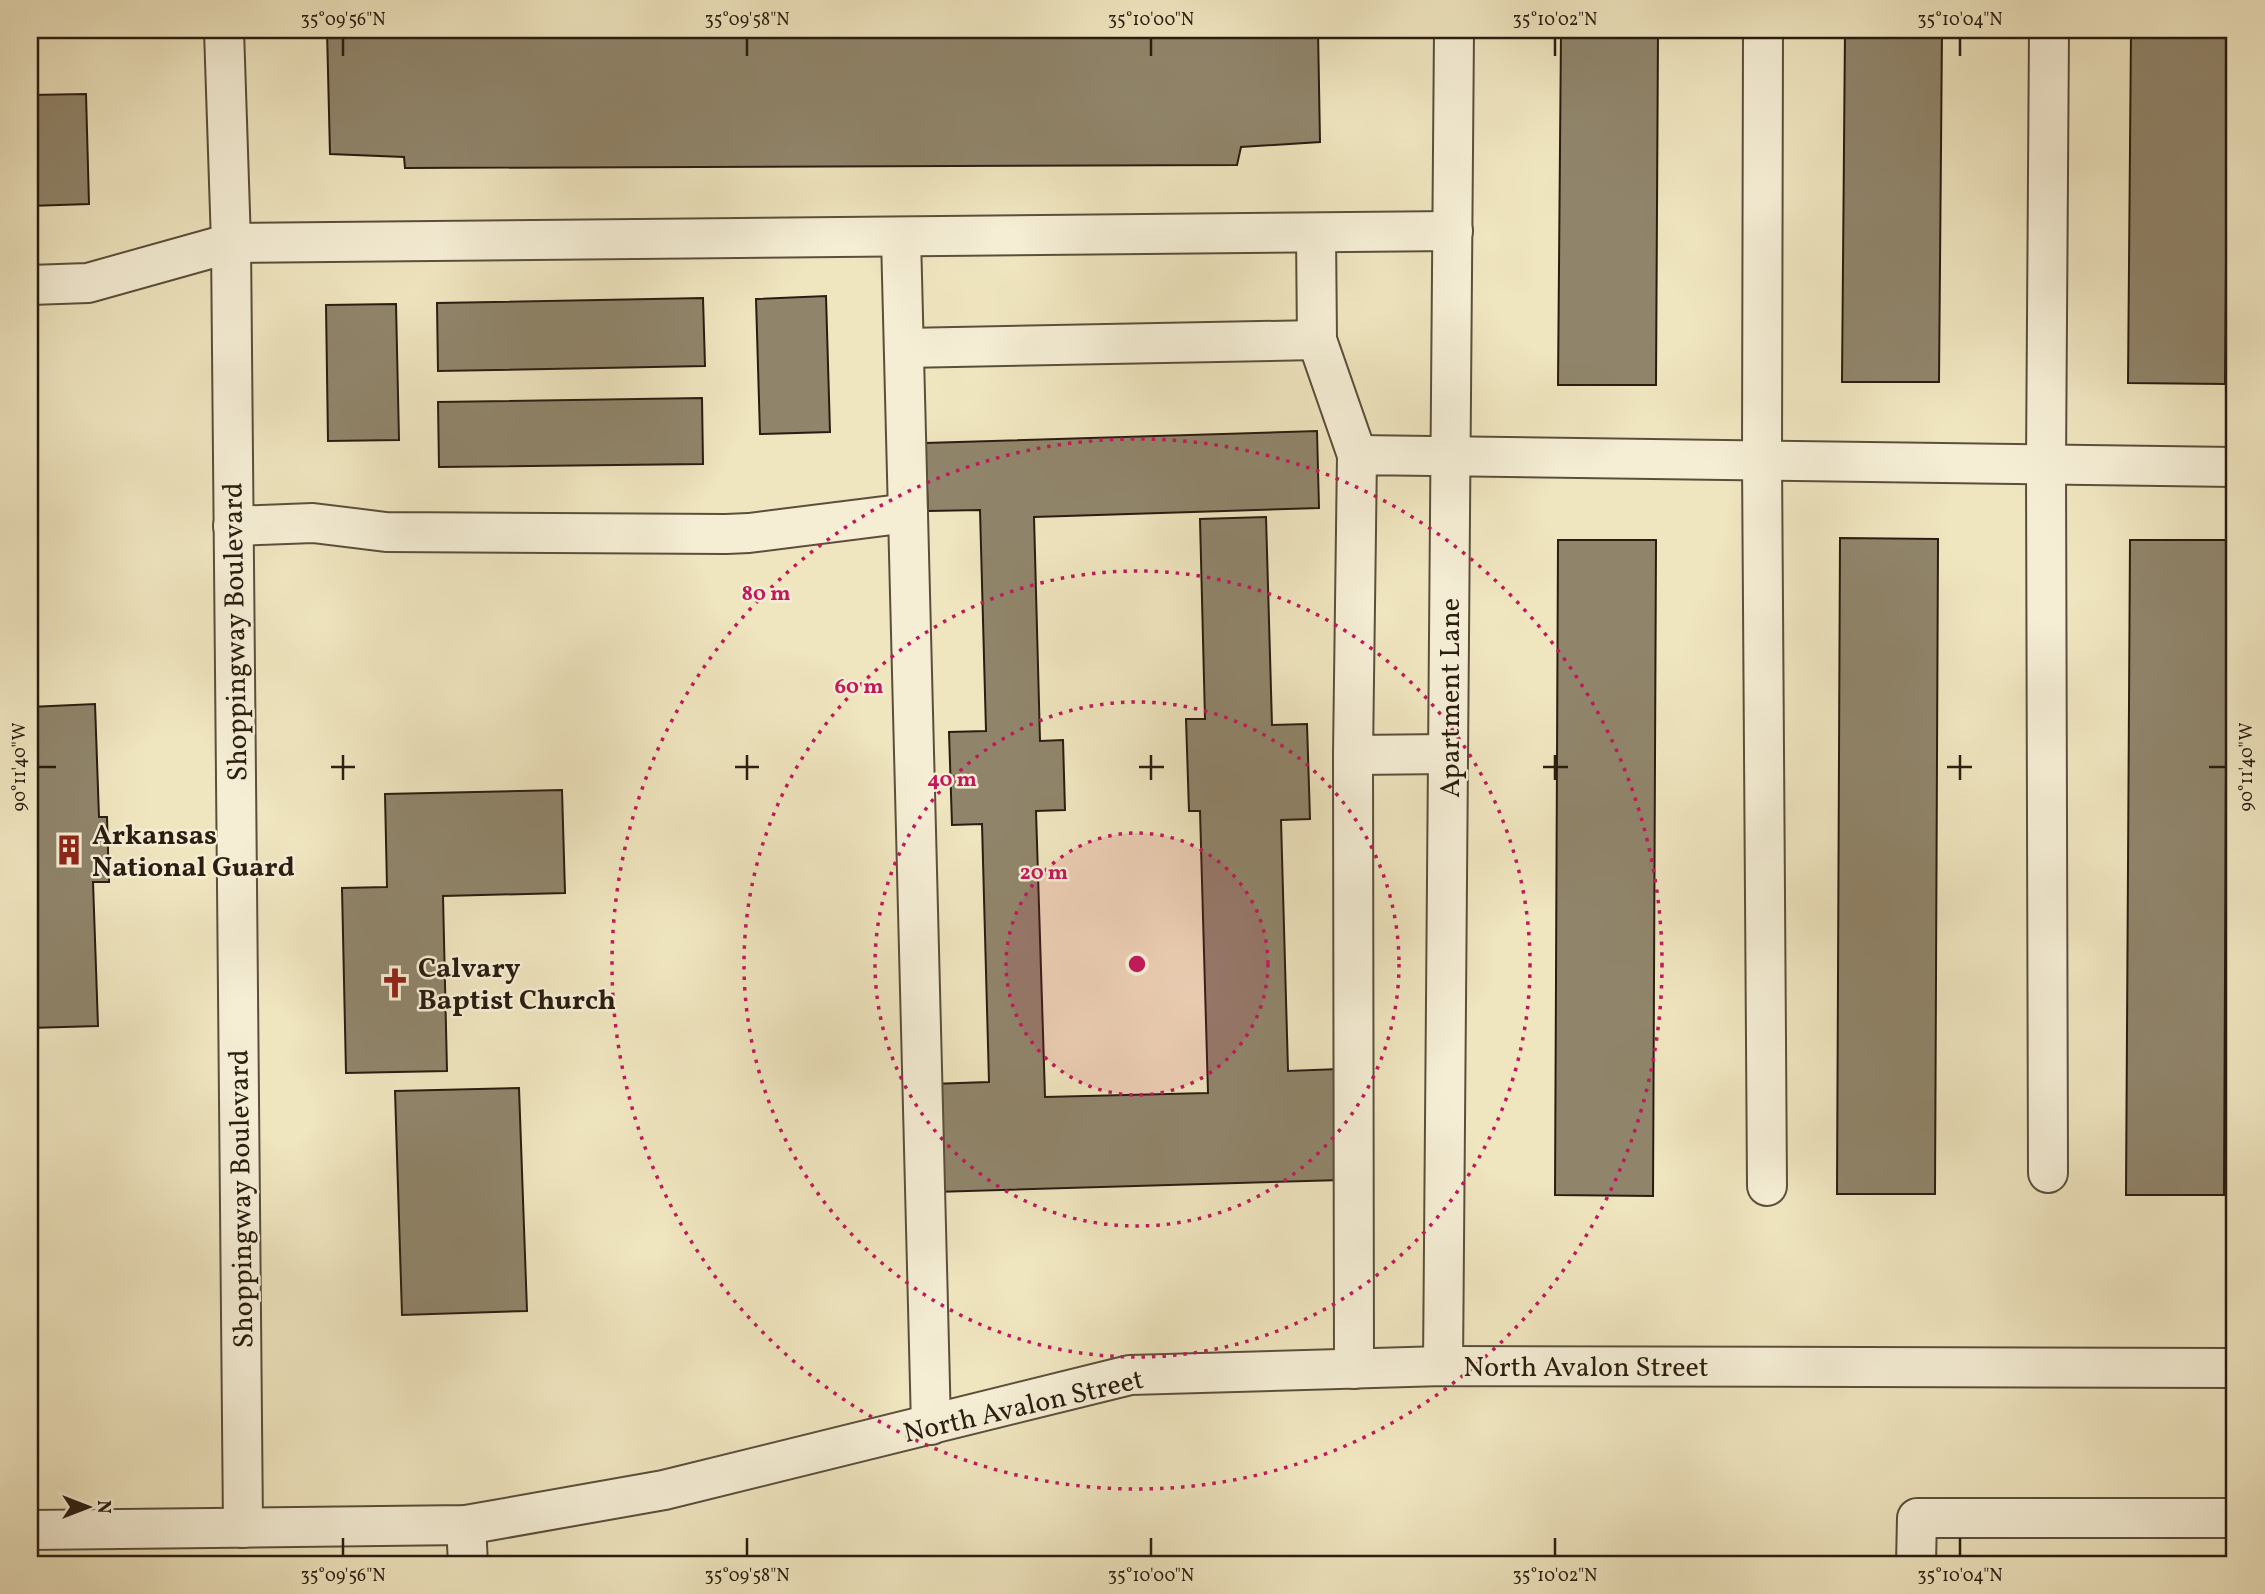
<svg xmlns="http://www.w3.org/2000/svg" width="2265" height="1594" viewBox="0 0 2265 1594" font-family="Vollkorn,serif">
<rect width="100%" height="100%" fill="#efe5bf"/>
<filter id="stains"><feTurbulence type="fractalNoise" baseFrequency=".00286" numOctaves="4"/><feColorMatrix values="0 0 0 0 .2 0 0 0 0 .09 0 0 0 0 .02 0 0 0 .5 -.17"/></filter>
<radialGradient id="worn" r=".72"><stop offset=".6" stop-color="#630" stop-opacity="0"/><stop offset="1" stop-color="#630" stop-opacity=".3"/></radialGradient>
<!-- building -->
<g fill="#90856b" stroke="#2a1d11" stroke-width="2">
<path d="M327,30h991l2,112 -79,5 -4,18 -832,3 -1,-11 -74,-3z"/>
<path d="M1561,30h97l-2,355h-98z"/>
<path d="M1845,30h97l-3,352h-97z"/>
<path d="M2131,30h97l-3,354 -97,-1z"/>
<path d="M86,94l3,110 -59,2v-111z"/>
<path d="M826,296l4,136 -70,2 -4,-135z"/>
<path d="M703,298l2,68 -267,5 -1,-68z"/>
<path d="M396,304l3,136 -71,1 -2,-136z"/>
<path d="M702,398l1,66 -264,3 -1,-65z"/>
<path d="M1317,431l2,77 -285,9 6,224 23,-1 2,70 -29,1 9,286 163,-4 -8,-282h-11l-3,-92h19l-5,-200 66,-2 6,208 35,-1 3,95 -29,1 7,251 51,-2 3,111 -407,12 -4,-108 58,-2 -7,-258 -30,1 -3,-93 37,-1 -6,-221 -52,1 -3,-68z"/>
<path d="M1840,538l98,1 -3,655h-98z"/>
<path d="M1558,540h98l-3,656 -98,-1z"/>
<path d="M2130,540h97l-3,655h-98z"/>
<path d="M95,704l4,113h8l2,65h-16l5,144 -68,2v-321z"/>
<path d="M562,790l3,103 -122,3 4,175 -101,2 -4,-185 45,-1 -2,-93z"/>
<path d="M519,1088l8,223 -125,4 -7,-224z"/>
</g>
<g fill="none" stroke-linecap="round" stroke-linejoin="round">
<!-- minor casing -->
<g stroke="#5b4f3c" stroke-width="42">
<g id="minor">
<path d="M224,30l7,213 12,1285"/>
<path d="M1763,30l-1,430 5,726"/>
<path d="M1316,233l1,107 40,115"/>
<path d="M901,237l30,1188"/>
<path d="M30,285l58,-2 143,-40 1222,-12"/>
<path d="M904,348l413,-8"/>
<path d="M233,526l80,-3 73,9 340,2 23,-1 159,-20"/>
<path d="M1448,754l-95,1 4,-300 878,12"/>
<path d="M1353,755l1,614"/>
<path d="M2048,1173l-2,-709 3,-434"/>
<path d="M1443,1366l11,-1336"/>
<path d="M466,1525l2,39"/>
<path d="M30,1530l436,-5 198,-35 466,-115 313,-9 792,2"/>
<path d="M1916,1564l1,-46h318"/>
</g>
</g>
<!-- minor -->
<use href="#minor" stroke="#f5eed5" stroke-width="38"/>
</g>
<!-- ticks -->
<path fill="none" stroke="#2a1d11" stroke-width="2.5" d="M343,38v18M747,38v18M1151,38v18M1555,38v18M1960,38v18M343,755v25M747,755v25M1151,755v25M1555,755v25M1960,755v25M38,767h18M331,767h24M735,767h24M1139,767h25M1543,767h25M1947,767h25M2209,767h17M343,1538v18M747,1538v18M1151,1538v18M1555,1538v18M1960,1538v18"/>
<!-- distance rings -->
<circle cx="1137" cy="964" r="131" fill="#c2185b" fill-opacity=".12"/>
<g fill="none" stroke="#c2185b" stroke-width="3.5" stroke-dasharray="3.5 7">
<circle cx="1137" cy="964" r="131"/>
<circle cx="1137" cy="964" r="262"/>
<circle cx="1137" cy="964" r="393"/>
<circle cx="1137" cy="964" r="525"/>
</g>
<!-- icons -->
<defs>
<g id="building-bare" transform="scale(2.415)"><path d="M-4-6H4V6H1V3H-1V6H-4ZM-2.5-4.3h1.7v1.8h-1.7ZM.8-4.3h1.7v1.8H.8ZM-2.5-1h1.7V.8h-1.7ZM.8-1h1.7V.8H.8Z" fill="#8f2418" stroke="#f5eed5" stroke-width="2.5" paint-order="stroke"/></g>
<g id="church-bare" transform="scale(2.415)"><path d="M-1.2-6h2.4v3.5h3.3v2.4h-3.3V6h-2.4V-.1h-3.3v-2.4h3.3Z" fill="#8f2418" stroke="#f5eed5" stroke-width="2.5" paint-order="stroke"/></g>
</defs>
<g fill-rule="evenodd">
<use href="#building-bare" x="69" y="850"/>
<use href="#church-bare" x="395" y="983"/>
</g>
<g text-anchor="middle" stroke-width="5" stroke-linejoin="round" paint-order="stroke">
<!-- street labels -->
<g font-size="28" fill="#2a1d11" stroke="#f5eed5">
<text transform="translate(234 632) rotate(-91)" y="10">Shoppingway Boulevard</text>
<text transform="translate(1449 698) rotate(-90)" y="10">Apartment Lane</text>
<text transform="translate(240 1199) rotate(-91)" y="10">Shoppingway Boulevard</text>
<text x="1586" y="1376">North Avalon Street</text>
<text transform="translate(1023 1405) rotate(-13)" y="10">North Avalon Street</text>
</g>
<!-- poi labels -->
<g font-size="28" font-weight="bold" fill="#2a1d11" stroke="#f5eed5" text-anchor="start">
<text x="92" y="844">Arkansas<tspan x="92" dy="32">National Guard</tspan></text>
<text x="418" y="977">Calvary<tspan x="418" dy="32">Baptist Church</tspan></text>
</g>
</g>
<circle cx="1137" cy="964" r="10" fill="#c2185b" stroke="#f5eed5" stroke-width="3.5"/>
<g font-size="21" text-anchor="middle" font-weight="bold" fill="#c2185b" stroke="#f5eed5" stroke-width="5" stroke-linejoin="round" paint-order="stroke">
<text x="766" y="600">80 m</text>
<text x="859" y="693">60 m</text>
<text x="952" y="786">40 m</text>
<text x="1044" y="879">20 m</text>
</g>
<!-- margin -->
<rect width="2265" height="1594" fill="none" stroke="#efe5bf" stroke-width="77"/>
<!-- north arrow -->
<g transform="translate(88 1507) rotate(90)" stroke="#f5eed5" stroke-width="5" paint-order="stroke">
<path d="M0-5L12 26L0 18L-12 26Z" fill="#2a1d11"/>
<text y="-10" font-size="19" font-weight="bold" text-anchor="middle" fill="#2a1d11">N</text>
</g>
<rect x="38" y="38" width="2188" height="1518" fill="none" stroke="#2a1d11" stroke-width="2.5"/>
<g font-size="18" text-anchor="middle" fill="#2a1d11">
<text x="343" y="25">35°09'56"N</text>
<text x="747" y="25">35°09'58"N</text>
<text x="1151" y="25">35°10'00"N</text>
<text x="1555" y="25">35°10'02"N</text>
<text x="1960" y="25">35°10'04"N</text>
<text transform="translate(2246 767) rotate(-90)" y="6">90°11'40"W</text>
<text transform="translate(19 767) rotate(-90)" y="6">90°11'40"W</text>
<text x="343" y="1581">35°09'56"N</text>
<text x="747" y="1581">35°09'58"N</text>
<text x="1151" y="1581">35°10'00"N</text>
<text x="1555" y="1581">35°10'02"N</text>
<text x="1960" y="1581">35°10'04"N</text>
</g>
<rect width="100%" height="100%" filter="url(#stains)"/>
<rect width="100%" height="100%" fill="url(#worn)"/>
</svg>
